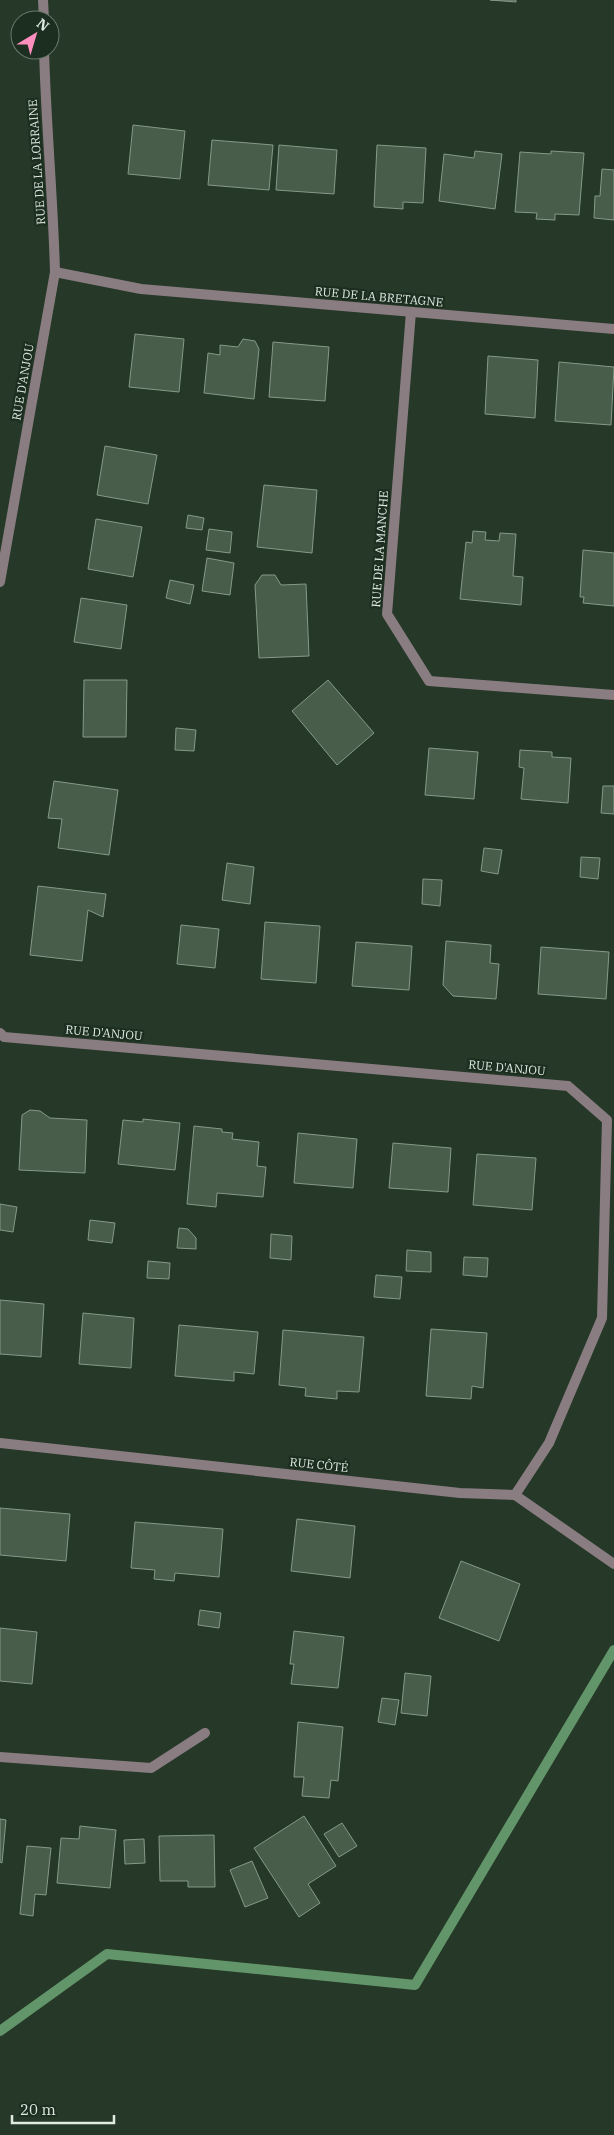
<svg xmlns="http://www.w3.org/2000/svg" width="614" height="2135" viewBox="0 0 614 2135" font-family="'IBM Plex Serif',serif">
<rect width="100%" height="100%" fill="#263828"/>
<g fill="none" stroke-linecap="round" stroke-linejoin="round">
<!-- stream -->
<path stroke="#629569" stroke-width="10" d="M0,2031l107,-77 308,31 199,-335"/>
</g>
<!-- building -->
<g fill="#495d4b" stroke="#859a87">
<path d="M490,0h26v2z"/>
<path d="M133,125l52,6 -5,48 -52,-5z"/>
<path d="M212,140l61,5 -4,45 -61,-5z"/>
<path d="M279,145l58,5 -3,44 -58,-4z"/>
<path d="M377,145l49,3 -3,55 -20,-1v7l-29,-2z"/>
<path d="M475,151l27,3 -7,55 -56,-8 5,-47 30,4z"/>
<path d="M551,151l33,2 -5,62 -24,-1v6l-19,-1 1,-6 -22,-1 5,-60 31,2z"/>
<path d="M602,169l12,1v50l-20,-2 1,-22h5z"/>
<path d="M135,334l49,5 -5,53 -50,-5z"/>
<path d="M243,339l12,2 4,8 -5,50 -50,-6 4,-40 12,2v-10l18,2z"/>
<path d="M273,342l56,5 -4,54 -56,-4z"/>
<path d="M488,356l50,4 -3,58 -50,-4z"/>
<path d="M559,362l55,5 -3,58 -56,-4z"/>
<path d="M105,446l52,9 -9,49 -51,-9z"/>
<path d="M264,485l53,5 -5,63 -55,-6z"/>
<path d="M188,515l16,3 -2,12 -16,-2z"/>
<path d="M96,519l46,8 -9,50 -45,-8z"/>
<path d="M209,529l23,3 -2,21 -24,-3z"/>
<path d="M473,531l13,1 -1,8 14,1 1,-8 16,1 -3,42 10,1 -2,28 -61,-6 6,-57 6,1z"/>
<path d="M583,550l31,3v53l-31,-3 1,-6h-4z"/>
<path d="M207,558l27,5 -4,32 -28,-4z"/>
<path d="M262,575h13l6,10 25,-1 3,72 -50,2 -4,-73z"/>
<path d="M170,580l24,5 -4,19 -24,-6z"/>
<path d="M81,598l46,7 -6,44 -47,-7z"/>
<path d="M84,680h43l-1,57h-43z"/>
<path d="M328,680l46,53 -37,32 -45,-54z"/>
<path d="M176,728l20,2 -2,21 -19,-1z"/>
<path d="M429,748l49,4 -4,47 -49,-4z"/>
<path d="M520,750l32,2v5l19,1 -3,45 -47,-4 3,-31 -5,-1z"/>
<path d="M54,781l64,9 -9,65 -51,-7 4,-29 -14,-1z"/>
<path d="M603,786h11v28l-13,-1z"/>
<path d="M484,848l18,2 -4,24 -17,-3z"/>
<path d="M581,857l19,1 -2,21 -18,-2z"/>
<path d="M227,863l27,4 -4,37 -28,-4z"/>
<path d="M423,879l19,1 -2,26 -18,-2z"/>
<path d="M38,886l68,8 -3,23 -15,-7 -6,51 -52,-6z"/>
<path d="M265,922l55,4 -4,57 -55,-4z"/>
<path d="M181,925l38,4 -4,39 -38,-4z"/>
<path d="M446,941l45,4 -1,18 9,1 -3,35 -43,-3 -10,-11z"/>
<path d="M356,942l56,4 -3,44 -57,-4z"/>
<path d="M541,947l68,5 -3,47 -68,-5z"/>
<path d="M30,1110l10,1 10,7 37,2 -2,53 -66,-3 3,-55z"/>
<path d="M143,1119l37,4 -5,47 -57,-6 5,-44 20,2z"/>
<path d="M194,1126l28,3v3l11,1 -1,6 27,3 -2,24 9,1 -3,30 -46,-4 -1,14 -29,-3z"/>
<path d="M298,1133l59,6 -4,49 -59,-5z"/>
<path d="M393,1143l58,5 -3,44 -59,-4z"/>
<path d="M477,1154l59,4 -4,52 -59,-5z"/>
<path d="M0,1204l17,3 -4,25 -13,-2z"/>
<path d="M90,1220l25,3 -3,20 -24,-3z"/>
<path d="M179,1228l9,1 8,9v11l-19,-1z"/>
<path d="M271,1234l21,2 -1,24 -21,-2z"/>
<path d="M407,1250l24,2v20l-25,-1z"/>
<path d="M464,1257l24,1 -1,19 -24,-2z"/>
<path d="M148,1261l22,2 -1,16 -22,-1z"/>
<path d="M376,1275l26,2 -2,22 -26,-2z"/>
<path d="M0,1300l44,4 -3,53 -41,-3z"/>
<path d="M83,1313l51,5 -3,50 -52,-4z"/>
<path d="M179,1325l79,7 -4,42 -20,-2v9l-59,-5z"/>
<path d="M431,1329l56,4 -4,55 -11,-2 -1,13 -45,-3z"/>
<path d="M283,1330l81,7 -5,55 -22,-1v8l-32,-3 1,-8 -27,-3z"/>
<path d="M0,1508l70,6 -4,47 -66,-6z"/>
<path d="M297,1519l58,7 -5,52 -59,-7z"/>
<path d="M135,1522l88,7 -4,48 -44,-4 -1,8 -20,-2 1,-9 -24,-2z"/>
<path d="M461,1561l59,23 -21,57 -60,-23z"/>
<path d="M200,1610l21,3 -2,15 -21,-3z"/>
<path d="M0,1628l37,4 -5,52 -32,-3z"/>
<path d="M294,1631l50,6 -6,51 -47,-4 3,-20h-4z"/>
<path d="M405,1673l26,3 -4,40 -26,-3z"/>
<path d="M382,1698l17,2 -4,25 -17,-3z"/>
<path d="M298,1722l45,5 -5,54 -7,-1 -2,18 -27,-2 2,-19h-10z"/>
<path d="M304,1816l32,50 -28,18 12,19 -21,14 -45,-69z"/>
<path d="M0,1819l6,1 -4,43 -2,-1z"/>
<path d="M342,1823l15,23 -18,11 -15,-23z"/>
<path d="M80,1826l36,4 -6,58 -53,-5 4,-45 18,1z"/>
<path d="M214,1835l1,52h-27v-6h-28l-1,-45z"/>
<path d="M144,1839l1,24 -20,1 -1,-24z"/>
<path d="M27,1846l24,2 -5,47 -11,-1 -2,22 -13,-2z"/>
<path d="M252,1861l16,37 -23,9 -15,-37z"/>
</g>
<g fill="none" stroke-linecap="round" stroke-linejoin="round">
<!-- street -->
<g stroke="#8a7d82" stroke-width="10">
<path d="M43,0l1,20"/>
<path d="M44,50c2,74 9,148 11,222"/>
<path d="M411,312l-24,302 42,67 185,14"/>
<path d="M0,582l55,-310 86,17 473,40"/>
<path d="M0,1033l4,4 564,49 39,34 -5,198 -53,125 -34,52"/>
<path d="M0,1443l460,50 55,2 99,69"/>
<path d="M0,1757l151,11 54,-35"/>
</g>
</g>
<g text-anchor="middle" stroke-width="4.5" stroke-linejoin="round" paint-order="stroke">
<!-- street labels -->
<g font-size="12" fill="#dfeae0" stroke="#1c2e1f">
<text transform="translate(37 162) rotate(-94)" y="4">RUE DE LA LORRAINE</text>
<text transform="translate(379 297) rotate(5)" y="4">RUE DE LA BRETAGNE</text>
<text transform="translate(23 382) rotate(-80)" y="4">RUE D'ANJOU</text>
<text transform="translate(380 549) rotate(-86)" y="4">RUE DE LA MANCHE</text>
<text transform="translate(104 1033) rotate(5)" y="4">RUE D'ANJOU</text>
<text transform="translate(507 1068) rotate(5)" y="4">RUE D'ANJOU</text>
<text transform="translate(319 1465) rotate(6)" y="4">RUE CÔTÉ</text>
</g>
</g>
<!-- north arrow -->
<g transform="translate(35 35) rotate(38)"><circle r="24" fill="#1c2e1f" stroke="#6a796c"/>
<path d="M0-4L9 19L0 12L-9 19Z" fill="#fe8ebd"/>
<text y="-8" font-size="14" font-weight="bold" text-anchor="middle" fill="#dfeae0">N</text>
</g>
<!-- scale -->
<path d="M12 2115v8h102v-8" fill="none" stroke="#dfeae0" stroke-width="2.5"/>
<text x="20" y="2115" font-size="15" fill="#dfeae0" stroke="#1c2e1f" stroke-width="4" paint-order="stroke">20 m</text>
</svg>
